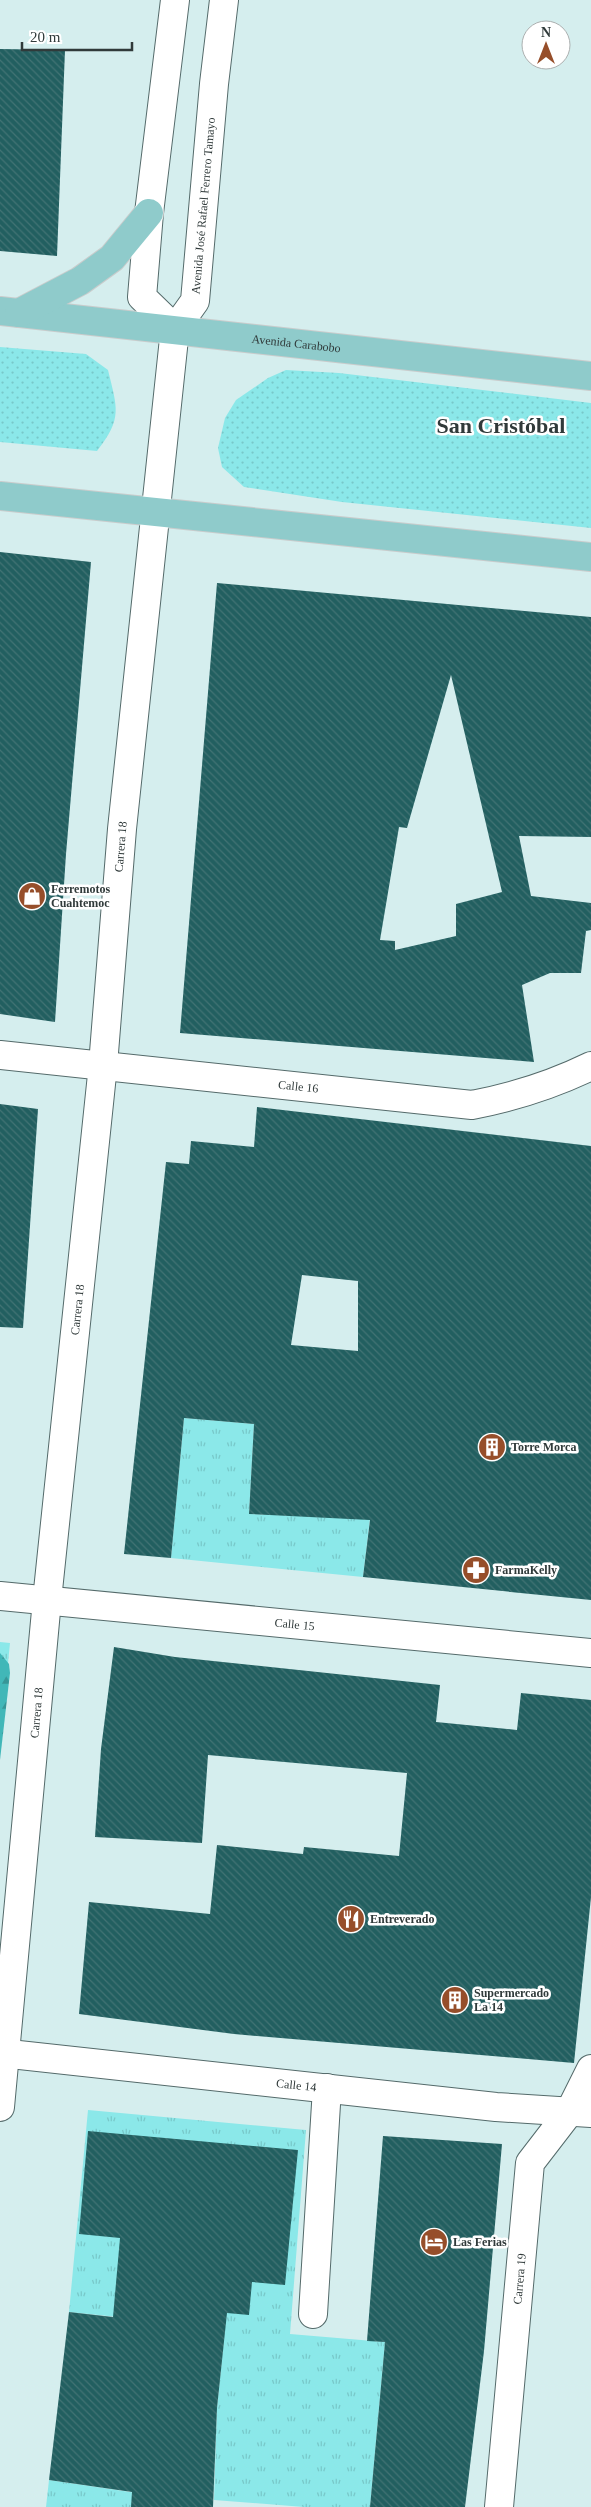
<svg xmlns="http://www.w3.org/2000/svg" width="591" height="2507" viewBox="0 0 591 2507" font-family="Georgia,serif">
<defs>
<pattern id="grass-tufts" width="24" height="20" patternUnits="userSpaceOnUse" patternTransform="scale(1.25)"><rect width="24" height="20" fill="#8be8e9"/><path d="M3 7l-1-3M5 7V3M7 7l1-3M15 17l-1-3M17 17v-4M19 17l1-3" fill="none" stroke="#78c8c9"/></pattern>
<pattern id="forest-firs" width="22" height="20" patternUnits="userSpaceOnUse" patternTransform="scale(1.25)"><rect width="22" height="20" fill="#41b7b8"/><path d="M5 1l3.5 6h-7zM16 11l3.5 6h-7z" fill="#379697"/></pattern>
<pattern id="park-dots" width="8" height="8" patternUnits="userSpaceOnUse" patternTransform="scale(1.25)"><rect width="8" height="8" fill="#8be8e9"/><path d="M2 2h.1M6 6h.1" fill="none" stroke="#78c8c9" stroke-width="1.8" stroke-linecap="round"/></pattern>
<pattern id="building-back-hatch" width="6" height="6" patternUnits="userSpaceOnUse" patternTransform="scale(1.25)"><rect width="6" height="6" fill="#225f60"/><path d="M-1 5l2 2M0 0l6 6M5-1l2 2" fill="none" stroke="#427374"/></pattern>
</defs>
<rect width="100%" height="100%" fill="#d5eeee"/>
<!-- grass -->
<g fill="url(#grass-tufts)">
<path d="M184,1418l70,6 -5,90 121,4 -7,59 -192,-19z"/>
<path d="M0,1642l10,1 -10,100z"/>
<path d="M88,2110l218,20 -16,204 95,8 -15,165h-66l-90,-7 3,-92 8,-80 -156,-16z"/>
<path d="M49,2480l135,20 -1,7h-137z"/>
</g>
<!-- forest -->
<path fill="url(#forest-firs)" d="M0,1653l9,11 1,9 -10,87z"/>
<!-- park -->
<g fill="url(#park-dots)">
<path d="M0,347l86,7 22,16c9,38 15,48 -11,81l-97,-9z"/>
<path d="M286,370l53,3 252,30v125l-249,-26 -98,-15 -22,-20 -4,-19 7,-30 11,-18 32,-22z"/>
</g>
<!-- building -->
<g fill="url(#building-back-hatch)" fill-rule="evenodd">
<path d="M0,49l65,1 -8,206 -57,-5z"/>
<path d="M0,552l91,10 -25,292 -11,168 -55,-8z"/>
<path d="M217,583l374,34v220l-72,-1 12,60 60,7v27l-5,1 -5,42h-31l-28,12 12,77 -354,-29zM451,675l51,217 -46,12v32l-61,14v-9l-15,-1 19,-113 8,1z"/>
<path d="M0,1104l38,5 -15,219 -23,-1z"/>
<path d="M257,1107l334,39v454l-228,-23 7,-57 -121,-6 5,-90 -70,-6 -13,140 -47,-4 42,-392 23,2 2,-23 63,6zM302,1275l56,6v70l-67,-6z"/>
<path d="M114,1647l61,10 265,28 -4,37 81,8 4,-37 70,7v197l-17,166 -340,-29 -155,-20 10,-112 121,12 7,-69 86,9 1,-7 95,9 8,-83 -199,-18 -6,88 -107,-6 6,-88z"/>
<path d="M88,2131l210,19 -13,135 -33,-3 -3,33 -22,-2 -10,95 -4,99h-82l1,-15 -83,-12 20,-168 44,5 7,-79 -41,-4z"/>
<path d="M383,2136l119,8 -18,207 -19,156h-95l15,-165 -18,-1z"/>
</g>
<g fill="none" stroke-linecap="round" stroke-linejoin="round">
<!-- minor casing -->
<g stroke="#546a6a" stroke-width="30">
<g id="minor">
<path d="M175,329l-33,-32 7,-84 26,-213"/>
<path id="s1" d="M175,329l20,-28 19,-217 10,-84"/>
<path id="s2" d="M0,1055l472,50c42,-8 80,-20 119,-39"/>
<path id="s3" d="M0,1596l591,57"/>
<path id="s4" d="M0,2053l496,54 95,6"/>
<path id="s5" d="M0,2107l47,-507 56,-535 19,-236 53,-500"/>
<path d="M313,2314l14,-226"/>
<path id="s6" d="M499,2507l31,-344 40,-52 21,-42"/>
</g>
</g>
<!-- major casing -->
<g stroke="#c9cccc" stroke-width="30">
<g id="major">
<path id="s7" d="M0,311l591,65"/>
<path d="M19,313l61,-32 32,-23 37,-45"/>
<path d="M0,496l591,61"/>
</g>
</g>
<!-- minor -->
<use href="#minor" stroke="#fff" stroke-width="28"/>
<!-- major -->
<use href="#major" stroke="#8fcbcb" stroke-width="28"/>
</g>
<!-- icons -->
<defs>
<g id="shop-disc" transform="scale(1.4375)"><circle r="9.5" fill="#964e2a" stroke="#fff"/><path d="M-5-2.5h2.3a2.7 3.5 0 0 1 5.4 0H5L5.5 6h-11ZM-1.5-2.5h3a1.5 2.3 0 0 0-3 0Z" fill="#fff"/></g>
<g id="building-disc" transform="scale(1.4375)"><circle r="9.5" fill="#964e2a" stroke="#fff"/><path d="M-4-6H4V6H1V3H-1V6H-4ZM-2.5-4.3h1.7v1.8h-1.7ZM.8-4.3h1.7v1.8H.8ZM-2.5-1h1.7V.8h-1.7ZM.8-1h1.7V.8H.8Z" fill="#fff"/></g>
<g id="pharmacy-disc" transform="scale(1.4375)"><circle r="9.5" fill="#964e2a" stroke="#fff"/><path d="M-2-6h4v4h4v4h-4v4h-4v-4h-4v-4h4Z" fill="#fff"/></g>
<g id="restaurant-disc" transform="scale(1.4375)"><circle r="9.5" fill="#964e2a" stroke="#fff"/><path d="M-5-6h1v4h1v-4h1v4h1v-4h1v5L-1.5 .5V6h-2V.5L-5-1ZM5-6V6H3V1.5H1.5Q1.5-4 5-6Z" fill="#fff"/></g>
<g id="hotel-disc" transform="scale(1.4375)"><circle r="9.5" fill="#964e2a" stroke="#fff"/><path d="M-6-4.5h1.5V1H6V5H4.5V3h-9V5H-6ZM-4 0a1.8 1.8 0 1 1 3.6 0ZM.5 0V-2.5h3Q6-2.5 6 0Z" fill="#fff"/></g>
</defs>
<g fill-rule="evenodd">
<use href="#shop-disc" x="32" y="896"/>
<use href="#building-disc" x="492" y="1447"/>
<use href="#pharmacy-disc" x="476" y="1570"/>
<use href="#restaurant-disc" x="351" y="1919"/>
<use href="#building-disc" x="455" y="2000"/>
<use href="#hotel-disc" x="434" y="2242"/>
</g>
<g text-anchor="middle" stroke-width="5" stroke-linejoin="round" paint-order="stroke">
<!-- street labels -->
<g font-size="12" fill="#303a3a" stroke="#fff">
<text dy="4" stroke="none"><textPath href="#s1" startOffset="130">Avenida José Rafael Ferrero Tamayo</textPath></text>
<text dy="4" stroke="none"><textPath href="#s7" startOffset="298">Avenida Carabobo</textPath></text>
<text dy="4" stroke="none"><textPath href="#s5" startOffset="1266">Carrera 18</textPath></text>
<text dy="4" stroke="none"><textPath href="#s2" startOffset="300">Calle 16</textPath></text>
<text dy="4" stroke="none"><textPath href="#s5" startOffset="801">Carrera 18</textPath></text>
<text dy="4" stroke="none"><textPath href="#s3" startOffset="296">Calle 15</textPath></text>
<text dy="4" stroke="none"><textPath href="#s5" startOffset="396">Carrera 18</textPath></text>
<text dy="4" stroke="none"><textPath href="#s4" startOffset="298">Calle 14</textPath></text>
<text dy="4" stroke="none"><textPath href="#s6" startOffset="229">Carrera 19</textPath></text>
</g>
<!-- poi labels -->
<g font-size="12" font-weight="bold" fill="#303a3a" stroke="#fff" text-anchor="start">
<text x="51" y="893">Ferremotos<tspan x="51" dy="14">Cuahtemoc</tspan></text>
<text x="511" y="1451">Torre Morca</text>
<text x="495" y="1574">FarmaKelly</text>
<text x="370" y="1923">Entreverado</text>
<text x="474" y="1997">Supermercado<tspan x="474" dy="14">La 14</tspan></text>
<text x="453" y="2246">Las Ferias</text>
</g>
<!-- town labels -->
<g font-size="22" font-weight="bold" fill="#303a3a" stroke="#fff">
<text x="501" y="433">San Cristóbal</text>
</g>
</g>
<!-- north arrow -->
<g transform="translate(546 45)"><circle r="24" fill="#ffffff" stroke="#acb0b0"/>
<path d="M0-4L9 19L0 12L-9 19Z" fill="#964e2a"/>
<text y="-8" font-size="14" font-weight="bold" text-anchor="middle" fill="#303a3a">N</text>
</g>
<!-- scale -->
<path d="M22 42v8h110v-8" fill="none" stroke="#303a3a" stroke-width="2.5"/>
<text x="30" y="42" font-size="15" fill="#303a3a" stroke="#ffffff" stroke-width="4" paint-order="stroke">20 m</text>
</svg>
